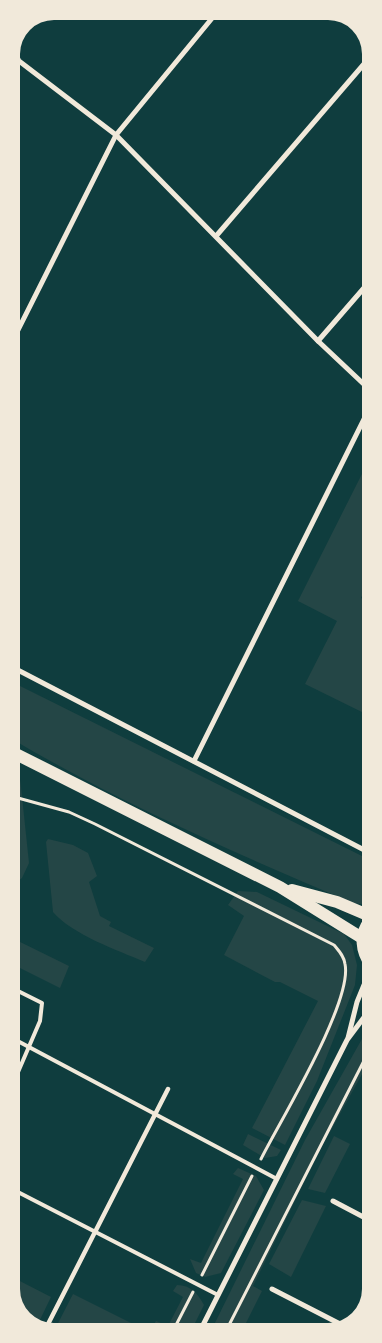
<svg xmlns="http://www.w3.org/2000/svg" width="382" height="1343" viewBox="0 0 382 1343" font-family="'Source Serif 4',serif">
<rect width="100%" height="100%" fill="#0f3d3e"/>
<!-- green -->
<g fill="#244646">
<path d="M370,458v121l-9,19 9,5v113l-65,-32 32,-63 -39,-20z"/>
<path d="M12,682l358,178v45l-17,-2c-116,-49 -233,-100 -341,-164z"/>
<path d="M12,773l8,7 1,7 8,76 -7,15 -10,7z"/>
<path d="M48,839l25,6 15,8 9,23 -8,6 11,34 11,6 -2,4 45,22 -9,14c-28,-12 -72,-27 -92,-50l-7,-70z"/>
<path d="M238,891l19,1 87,42 8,11 5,20 -2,20 -38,96 -32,64 -33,-17 66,-127 -38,-19h-5l-51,-27 20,-39 -16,-11z"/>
<path d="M12,938l57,28 -9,22 -48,-24z"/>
<path d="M371,1023v35l-50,90 -68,138 9,5 -20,40h-31l94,-191z"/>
<path d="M248,1134l33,16 -4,6 -12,2 -22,-13z"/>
<path d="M334,1136l16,8 -25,49 -17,-4z"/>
<path d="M238,1168l18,8 8,14 -43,83 -16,4 -9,-4 -6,-14 11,4 42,-84 -10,-5z"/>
<path d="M302,1200l24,6 -35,71 -22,-13z"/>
<path d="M12,1277l39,20 -14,29c-20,-9 -25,-28 -25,-49z"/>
<path d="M177,1285c14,0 21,9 27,20l-13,26h-41l6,-10 12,5 15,-29 -10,-6z"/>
<path d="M73,1294l74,37h-93z"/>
</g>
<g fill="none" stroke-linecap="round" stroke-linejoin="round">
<!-- path -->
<g stroke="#f1e9da" stroke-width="3">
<path d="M12,790l6,8 51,14 26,12 239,121c5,6 10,11 11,19 8,38 -65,157 -84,195"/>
<path d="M202,1275l50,-99"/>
<path d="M173,1331l20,-39"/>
<path d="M226,1331l145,-284"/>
</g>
<!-- service -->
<g stroke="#f1e9da" stroke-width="4">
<path d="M12,988l30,15 -2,18 -28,65"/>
<path d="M12,1038l265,141"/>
<path d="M12,1189l206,106"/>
</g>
<!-- pedestrian -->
<path stroke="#f1e9da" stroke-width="4.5" d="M45,1330l123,-241"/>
<!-- minor -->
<g stroke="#f1e9da" stroke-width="5">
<path d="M13,49l6,12 97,74 202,206 52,49"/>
<path d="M217,235l153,-178"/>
<path d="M318,341l52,-60"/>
<path d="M11,344l105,-209 102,-124"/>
<path d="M12,667l358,186"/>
<path d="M194,761l176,-354"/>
<path d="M348,1038l9,-36 14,-34"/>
<path d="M333,1201l38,20"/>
<path d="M272,1289l72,37"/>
<path d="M200,1331l147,-291 24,-32"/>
</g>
<!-- primary -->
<g stroke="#f1e9da" stroke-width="12">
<path d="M12,752l268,135 82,51"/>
<path d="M292,890l45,12 33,14"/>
<path d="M370,921c-11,13 -9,30 1,44"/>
</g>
</g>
<!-- crop -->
<path d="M0 0H382V1343H0ZM54 20H328A34 34 0 0 1 362 54V1289A34 34 0 0 1 328 1323H54A34 34 0 0 1 20 1289V54A34 34 0 0 1 54 20Z" fill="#f1e9da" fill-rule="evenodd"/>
</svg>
